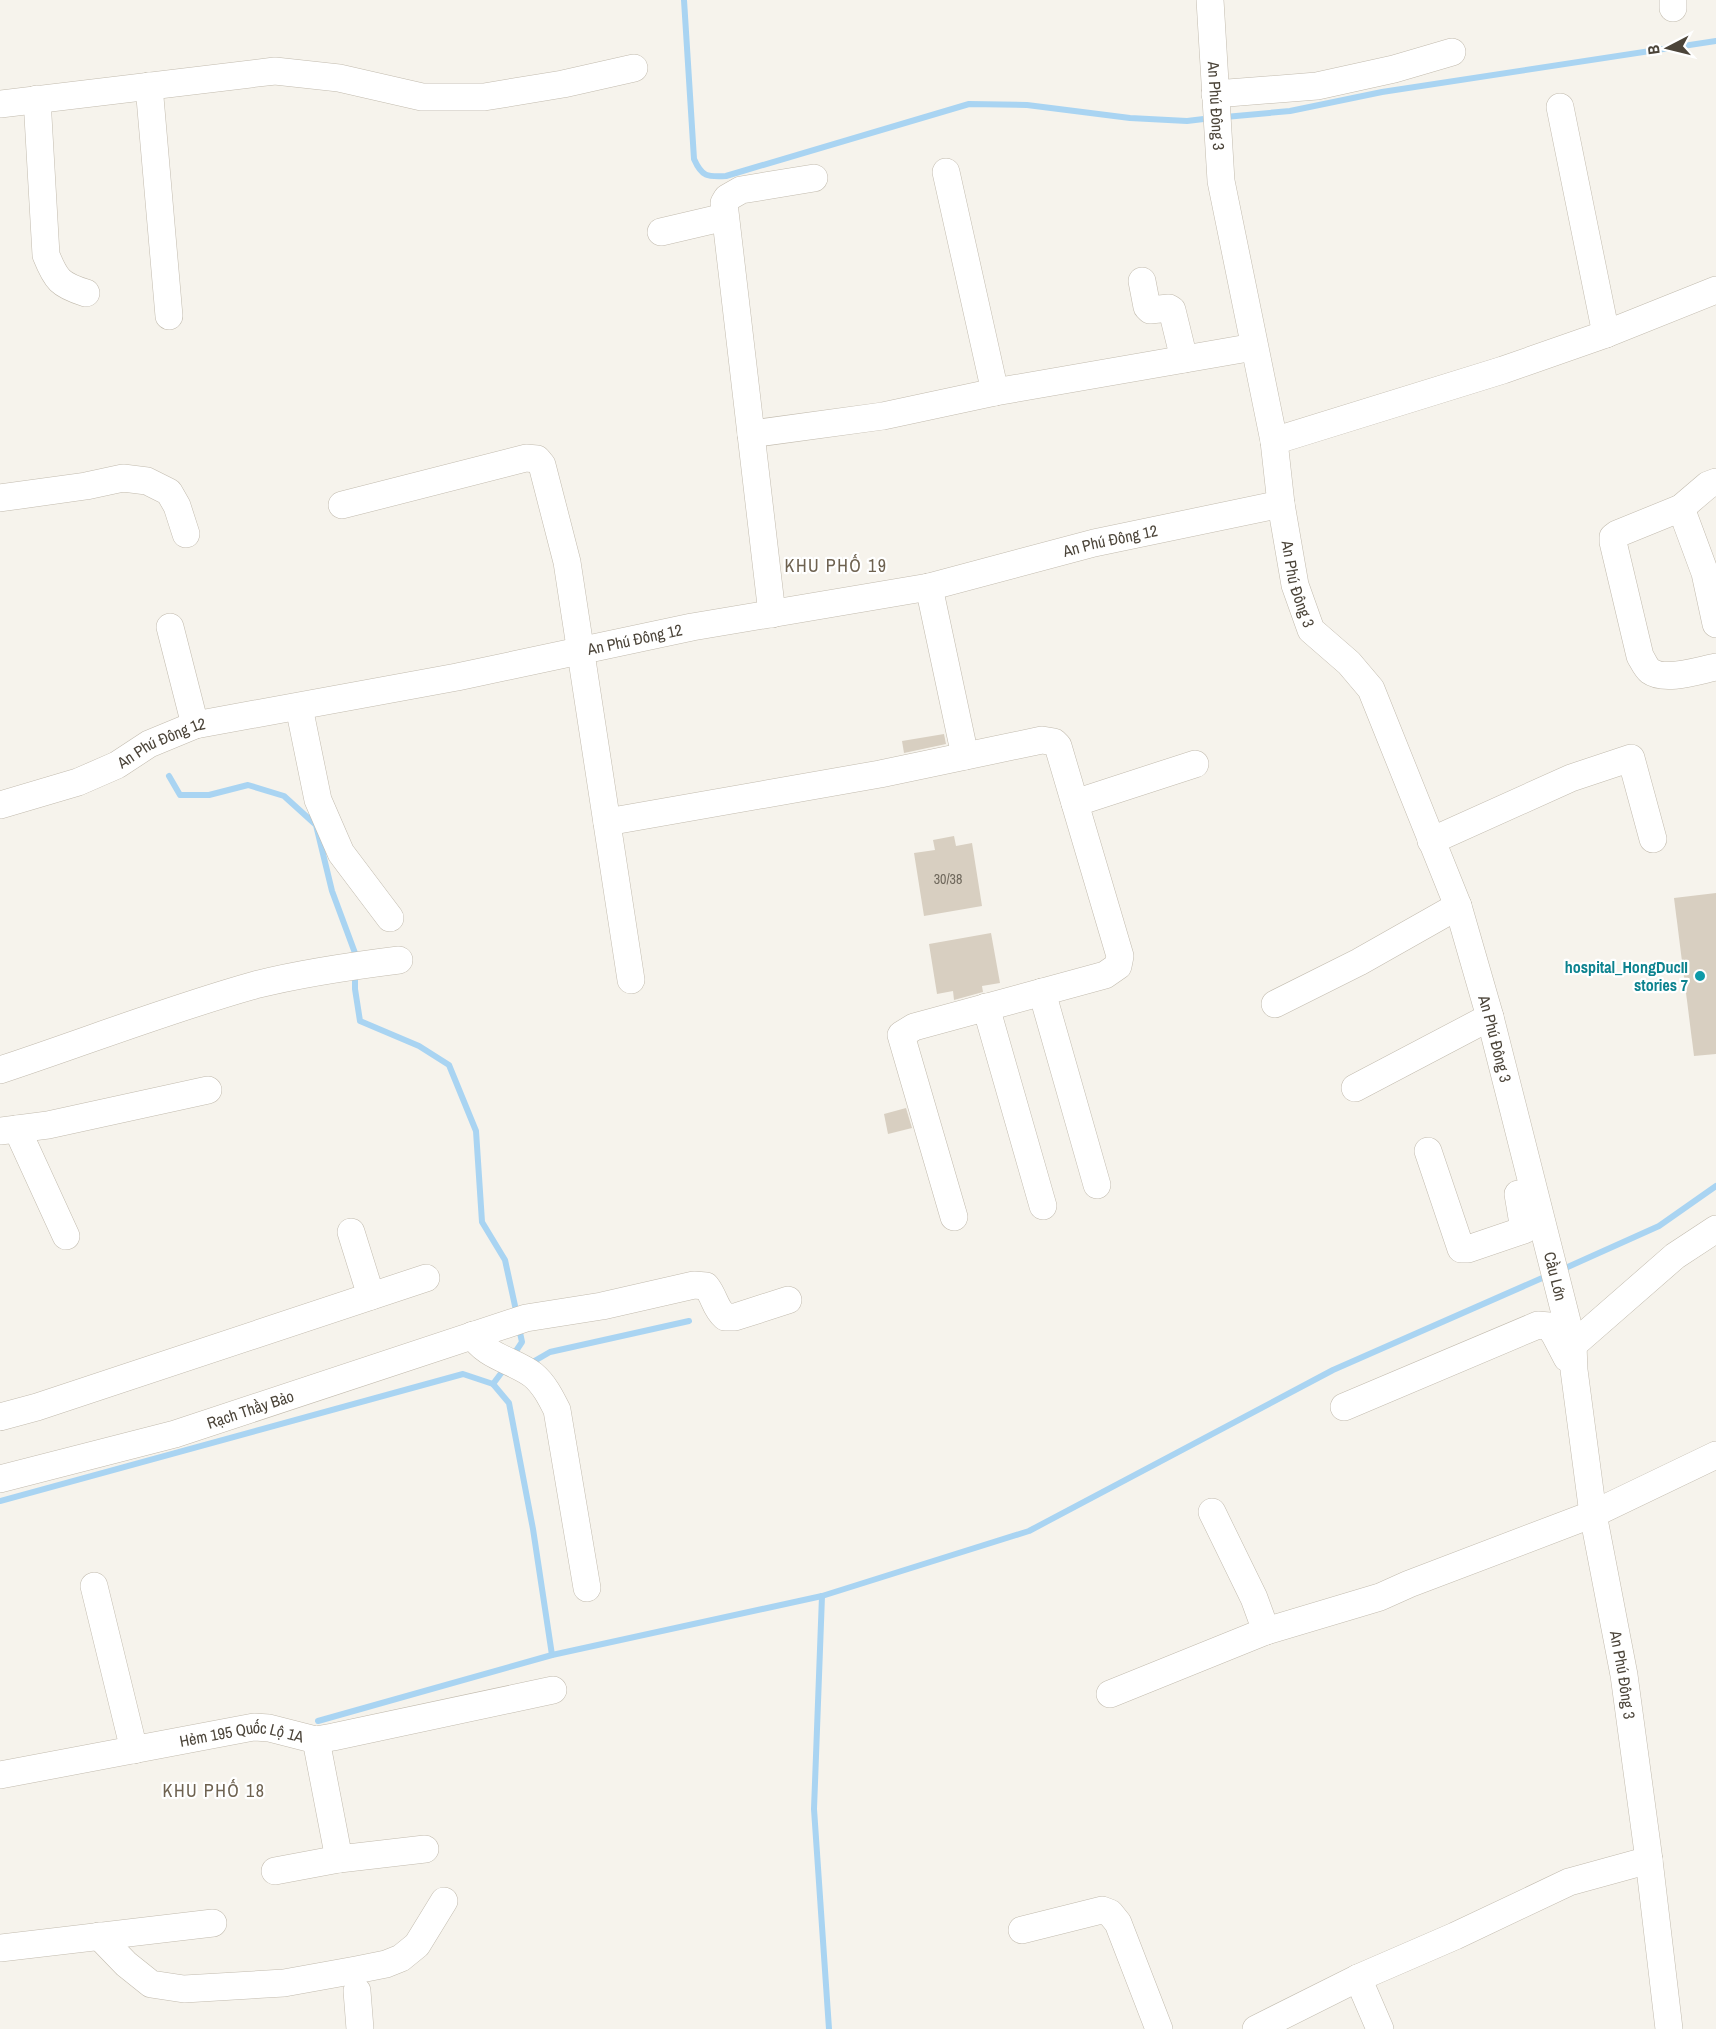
<svg xmlns="http://www.w3.org/2000/svg" width="1716" height="2029" viewBox="0 0 1716 2029" font-family="'Archivo Narrow',sans-serif">
<rect width="100%" height="100%" fill="#f6f3ec"/>
<g fill="none" stroke-linecap="round" stroke-linejoin="round">
<!-- stream -->
<g stroke="#a9d4f2" stroke-width="6">
<path d="M684,0l10,159c8,18 13,18 32,17l243,-72 58,1 103,13 57,3 25,-3"/>
<path d="M1225,117l65,-6 92,-19 334,-51"/>
<path d="M169,776l11,19h29l39,-10 36,11 32,29 16,66 23,62v5"/>
<path d="M355,972v17l5,32 59,25 30,19 27,66 6,91 23,38 12,55"/>
<path d="M1561,1270l98,-44 57,-40"/>
<path d="M512,1357l10,-15 -3,-14"/>
<path d="M531,1363l19,-11 139,-31"/>
<path d="M493,1384l12,-16"/>
<path d="M0,1501l463,-127 30,10 16,19 24,126 19,126"/>
<path d="M822,1596l-8,213 15,220"/>
<path d="M318,1721l234,-66 270,-59 207,-65 304,-161 216,-95"/>
</g>
</g>
<!-- building -->
<g fill="#d8cfc1">
<path d="M944,734l2,10 -42,9 -2,-12z"/>
<path d="M954,836l2,10 16,-3 10,63 -58,10 -10,-63 21,-3 -2,-10z"/>
<path d="M1716,893v161l-22,2 -20,-158z"/>
<path d="M991,933l9,50 -18,3 1,6 -29,8 -1,-9 -16,3 -8,-50z"/>
<path d="M906,1108l6,20 -24,6 -4,-20z"/>
</g>
<g fill="none" stroke-linecap="round" stroke-linejoin="round">
<!-- minor casing -->
<g stroke="#c2bbae" stroke-width="28">
<g id="minor">
<path id="s1" d="M1210,0l11,181 53,260 7,63 14,81 16,45 38,33 22,26 87,217 32,111 83,328 1,25 19,144 31,161 25,185 20,169"/>
<path d="M1673,0v8"/>
<path d="M149,86l20,230"/>
<path d="M1215,94l102,-8 77,-17 58,-17"/>
<path d="M37,99l9,156c10,25 14,30 40,38"/>
<path d="M0,104l275,-33 64,7 83,19h62l79,-13 71,-16"/>
<path d="M1560,107l46,227"/>
<path d="M946,172l49,220"/>
<path d="M661,232l64,-15"/>
<path d="M1142,281l5,26 3,3 19,-2 3,2 12,49"/>
<path d="M751,434l132,-18 112,-24 259,-45"/>
<path d="M1274,441l229,-71 103,-36 110,-44"/>
<path d="M1716,482l-8,3 -27,23 -64,26 -4,3v5l27,114c3,5 6,12 10,15 15,11 50,-1 66,-4"/>
<path d="M0,498l86,-12 37,-8 24,3 22,11 8,14 9,28"/>
<path d="M342,505l184,-47 11,1 5,6 25,97 64,418"/>
<path d="M1681,508l24,65 11,51"/>
<path d="M929,587l36,169"/>
<path d="M772,614l-48,-411 3,-5 14,-8 73,-12"/>
<path d="M170,627l25,98"/>
<path d="M299,707l19,93 23,53 49,65"/>
<path d="M1075,803l120,-39"/>
<path id="s2" d="M0,805l78,-23 39,-17 32,-21 46,-19 262,-48 235,-50 237,-40 165,-44 187,-39"/>
<path d="M607,822l273,-48 162,-34 12,2 4,4 62,210 -2,10 -13,9 -191,52 -13,8 53,182"/>
<path d="M1431,841l140,-63 60,-20 22,81"/>
<path d="M1042,992l55,193"/>
<path d="M1275,1004l84,-42 99,-56"/>
<path d="M986,1007l57,199"/>
<path d="M0,1070c85,-28 169,-61 255,-85 47,-12 96,-19 144,-25"/>
<path d="M1355,1088l135,-71"/>
<path d="M17,1129l49,107"/>
<path d="M0,1131l48,-6 160,-35"/>
<path d="M1428,1151l33,98h7l56,-19 -6,-36"/>
<path d="M351,1232l20,64"/>
<path d="M473,1335c11,21 42,26 60,40 11,9 18,23 24,35l30,178"/>
<path d="M1573,1345l102,-89 41,-27"/>
<path d="M1344,1407l194,-82 11,1 6,9 12,23"/>
<path d="M0,1417l37,-10 389,-129"/>
<path id="s3" d="M0,1479l175,-45 351,-116 76,-12 92,-21 12,1c9,11 8,21 19,31h10l53,-17"/>
<path d="M1212,1512l42,86 12,33"/>
<path d="M94,1586l40,164"/>
<path d="M1110,1694l156,-63 114,-34 29,-13 184,-70 123,-59"/>
<path d="M316,1740l23,119"/>
<path id="s4" d="M0,1775l254,-48 15,1 47,12 17,-3 220,-47"/>
<path d="M275,1871l64,-12 86,-10"/>
<path d="M1022,1930l80,-20 8,3 8,10 41,106"/>
<path d="M99,1936l27,28 25,20 33,5 100,-6 72,-13 30,-6 15,-6 16,-13 27,-44"/>
<path d="M0,1948l213,-25"/>
<path d="M1358,1978l22,51"/>
<path d="M357,1991l3,38"/>
<path d="M1256,2029l102,-51 97,-42 114,-54 80,-22"/>
</g>
</g>
<!-- minor -->
<use href="#minor" stroke="#fff" stroke-width="27"/>
</g>
<!-- markers -->
<circle fill="#0f9aa8" stroke="#fff" stroke-width="2" cx="1700" cy="976" r="6"/>
<g text-anchor="middle" stroke-width="4.5" stroke-linejoin="round" paint-order="stroke">
<!-- number labels -->
<g font-size="14" fill="#6e675b">
<text x="948" y="884">30/38</text>
</g>
<!-- street labels -->
<g font-size="16" fill="#4b4439" stroke="#fff">
<text dy="6" stroke="none"><textPath href="#s1" startOffset="106">An Phú Đông 3</textPath></text>
<text dy="6" stroke="none"><textPath href="#s2" startOffset="1146">An Phú Đông 12</textPath></text>
<text dy="6" stroke="none"><textPath href="#s1" startOffset="592">An Phú Đông 3</textPath></text>
<text dy="6" stroke="none"><textPath href="#s2" startOffset="660">An Phú Đông 12</textPath></text>
<text dy="6" stroke="none"><textPath href="#s2" startOffset="174">An Phú Đông 12</textPath></text>
<text dy="6" stroke="none"><textPath href="#s1" startOffset="1096">An Phú Đông 3</textPath></text>
<text dy="6" stroke="none"><textPath href="#s1" startOffset="1341">Cầu Lớn</textPath></text>
<text dy="6" stroke="none"><textPath href="#s3" startOffset="260">Rạch Thầy Bảo</textPath></text>
<text dy="6" stroke="none"><textPath href="#s1" startOffset="1746">An Phú Đông 3</textPath></text>
<text dy="6" stroke="none"><textPath href="#s4" startOffset="246">Hẻm 195 Quốc Lộ 1A</textPath></text>
</g>
<!-- culture labels -->
<g font-size="16" font-weight="bold" fill="#0d838f" stroke="#fff" text-anchor="end">
<text x="1688" y="973">hospital_HongDucII<tspan x="1688" dy="18">stories 7</tspan></text>
</g>
<!-- neighbourhood labels -->
<g font-size="18" letter-spacing="1.5" fill="#6e6250" stroke="#fff">
<text x="836" y="572">KHU PHỐ 19</text>
<text x="214" y="1797">KHU PHỐ 18</text>
</g>
</g>
<!-- north arrow -->
<g transform="translate(1668 48) rotate(263)" stroke="#ffffff" stroke-width="4.5" paint-order="stroke">
<path d="M0-4.5L10 22L0 15L-10 22Z" fill="#4b4439"/>
<text y="-9" font-size="16" font-weight="bold" text-anchor="middle" fill="#4b4439">B</text>
</g>
</svg>
